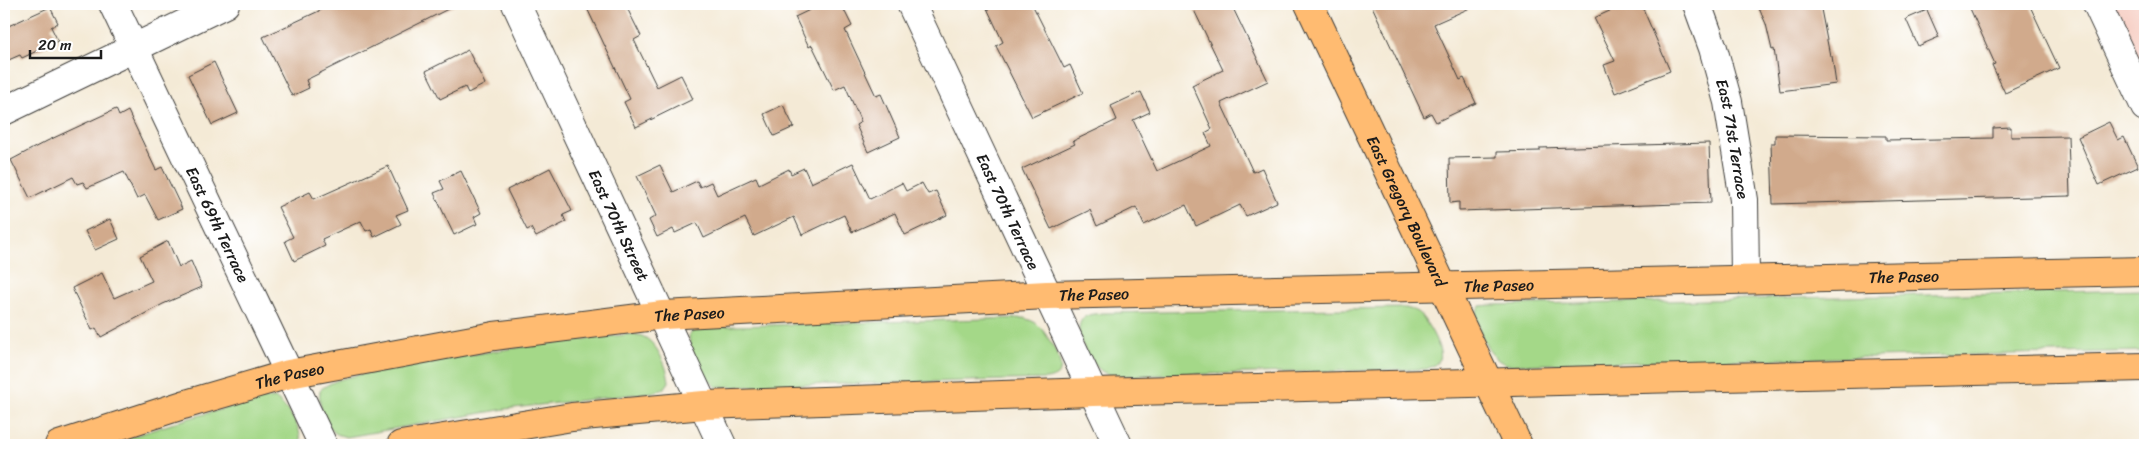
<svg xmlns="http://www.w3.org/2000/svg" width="2149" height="449" viewBox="0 0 2149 449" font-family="Sriracha,sans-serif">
<rect width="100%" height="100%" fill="#fff"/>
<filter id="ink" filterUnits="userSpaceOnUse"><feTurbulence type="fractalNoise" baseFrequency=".02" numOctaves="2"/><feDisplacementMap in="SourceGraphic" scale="10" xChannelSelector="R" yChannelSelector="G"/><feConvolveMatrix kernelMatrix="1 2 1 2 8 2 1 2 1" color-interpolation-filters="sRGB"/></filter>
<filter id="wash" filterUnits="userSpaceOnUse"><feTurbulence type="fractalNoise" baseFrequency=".0096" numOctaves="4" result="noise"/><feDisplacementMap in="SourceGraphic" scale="20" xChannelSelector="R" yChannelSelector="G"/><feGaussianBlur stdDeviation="1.12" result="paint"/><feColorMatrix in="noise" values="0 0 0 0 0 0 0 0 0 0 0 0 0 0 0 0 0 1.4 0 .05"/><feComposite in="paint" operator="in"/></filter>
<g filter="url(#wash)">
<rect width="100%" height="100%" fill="#f4ead6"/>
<!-- built -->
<path fill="#f7d1c7" d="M2112,4h33v60l-4,2z"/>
<!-- green -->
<g fill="#a4d888" stroke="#607a52">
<path d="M2145,290v61l-635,14c-21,-3 -32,-33 -34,-52l4,-7 11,-1z"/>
<path d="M1406,308c3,1 8,2 11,4 8,5 27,38 23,47 -3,5 -8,7 -13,10l-311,7c-7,-1 -13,-3 -18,-8 -11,-10 -29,-42 -12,-52 4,-2 11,-2 16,-3z"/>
<path d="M1024,318c5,2 10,3 14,7 7,6 26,36 22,46 -2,5 -8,7 -13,8l-330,8c-16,-11 -26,-32 -28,-51l4,-5 8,-4z"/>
<path d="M633,334c3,1 8,1 11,3 13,6 24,31 25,45l-5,7 -10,3 -149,17 -158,28c-4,-1 -9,-2 -12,-4 -11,-10 -17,-29 -15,-43 18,-15 49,-16 72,-21 80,-16 160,-27 241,-35z"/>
<path d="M275,398c13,11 28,29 25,47h-194l84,-27 70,-19z"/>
</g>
<g id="blocks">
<!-- building -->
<g fill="#d1aa8c">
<path d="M334,4h124l-152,76 3,8 -17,8 -29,-59z"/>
<path d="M585,4h40l16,32 -7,4 23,47 24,-12 12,24 -57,28 -12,-25 6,-3z"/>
<path d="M822,4h19l11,22 -7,4 31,66 5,-2 19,43 -32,15 -12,-27 5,-3 -16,-37 -11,5 -22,-45 -3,2 -14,-30z"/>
<path d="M985,4h47l32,64 6,-3 13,28 -51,24 -36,-71 7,-4z"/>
<path d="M1191,4h40l37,77 -47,22 32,69 9,-4 15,34 -31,14 -6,-11 -44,21 -10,-21 -42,20 -8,-18 -39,19 -7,-16 -39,19 -29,-60 53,-25 -2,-3 44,-21 -6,-14 30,-14 9,20 -17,8 24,51 54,-25 -6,-13 7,-4 -20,-44 31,-15z"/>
<path d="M1371,4h108l-45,20 26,56 4,-2 12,25 -40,19 -5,-9 -7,4z"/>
<path d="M1625,4h16l29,67 -55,22 -11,-28 11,-4 -21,-43z"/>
<path d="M1757,4h63l10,52h2l4,28 -56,7 -6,-42 -2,1 -6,-26z"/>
<path d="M1968,4h61l30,64 -54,25 -13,-28 3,-1z"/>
<path d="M50,7l8,16 -7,4 7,14 -36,17 -2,-3 -16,7v-34z"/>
<path d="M1927,10l12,27 -21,9 -12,-27z"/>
<path d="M468,50l17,34 -17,9 -3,-6 -25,12 -14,-28z"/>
<path d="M214,62l24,51 -26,12 -24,-50z"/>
<path d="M783,105l11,22 -20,9 -10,-22z"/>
<path d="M116,109l3,7 9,-5 28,59 6,-3 20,42 -24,11 -13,-25 -8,4 -13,-27 -37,16 -4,-6 -6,2 -4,-7 -43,21 -19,-38 36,-19z"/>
<path d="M2109,122l9,18 6,-3 14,30 -39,18 -21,-48z"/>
<path d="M2011,127v10l57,-1 2,60 -297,8 -2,-61h4v-8l111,1v4l107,-2v-10z"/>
<path d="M1709,143l2,60 -252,8v-9l-9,1 -1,-45 48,-1v-5l43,-1v-3z"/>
<path d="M853,163l17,36 32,-16 4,8 16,-8 6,11 8,-3 11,24 -42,20 -10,-22 -43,19 -8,-17 -42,20 -8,-18 -40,19 -9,-18 -41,20 -7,-15 -22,10 -2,-4 -16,8 -8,-17 7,-4 -19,-40 23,-11 13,27 24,-11 3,6 11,-5 6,13 39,-18 3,7 30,-15 2,5 13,-6 7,15z"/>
<path d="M388,166l20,44 -12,5 5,9 -27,13 -3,-8 -5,2 -5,-10 -39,18 3,7 -31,15 -9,-20 8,-4 -15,-30 32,-15 4,7z"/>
<path d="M550,168l22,43 -9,4 3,7 -30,15 -5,-9 -4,2 -20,-40z"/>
<path d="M461,171l20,42 -7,4 3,7 -23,11 -20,-42 10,-4 -4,-8z"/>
<path d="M110,219l9,20 -24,11 -10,-19z"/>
<path d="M168,241l11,26 12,-6 11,26 -39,17 -62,33 -5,-9 -4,2 -20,-42 30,-15 12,25 38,-17 -12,-25z"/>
</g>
</g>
</g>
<g filter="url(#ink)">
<use href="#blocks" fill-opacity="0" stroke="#3c3b38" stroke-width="1"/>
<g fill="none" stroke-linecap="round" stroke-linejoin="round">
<!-- minor casing -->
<g stroke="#3c3b38" stroke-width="30">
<g id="minor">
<path id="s1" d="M113,4l210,441"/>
<path id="s2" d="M516,4l206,441"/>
<path id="s3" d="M911,4l207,441"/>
<path id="s4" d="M1697,4l16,44 15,54 16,98 1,78"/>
<path d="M2097,4l48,103"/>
<path d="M4,111l221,-107"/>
</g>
</g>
<!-- major casing -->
<g stroke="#3c3b38" stroke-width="30">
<g id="major">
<path id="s5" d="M1309,4l209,441"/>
<path id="s6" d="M59,445l124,-40 106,-31 205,-38 169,-21 384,-20 1098,-24"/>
<path d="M401,445l171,-28 132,-12 389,-13 1052,-25"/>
</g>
</g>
<!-- minor -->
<use href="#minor" stroke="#fff" stroke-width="28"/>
<!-- major -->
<use href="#major" stroke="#ffbb71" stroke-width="28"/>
</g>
</g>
<g text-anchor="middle" stroke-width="4.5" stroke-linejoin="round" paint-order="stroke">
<!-- street labels -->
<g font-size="16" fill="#1c1c1c" stroke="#fff">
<text dy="6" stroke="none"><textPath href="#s4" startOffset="140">East 71st Terrace</textPath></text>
<text dy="6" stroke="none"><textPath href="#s3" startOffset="229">East 70th Terrace</textPath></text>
<text dy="6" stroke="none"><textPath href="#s5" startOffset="229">East Gregory Boulevard</textPath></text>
<text dy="6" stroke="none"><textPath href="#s2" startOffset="244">East 70th Street</textPath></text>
<text dy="6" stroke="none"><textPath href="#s1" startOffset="244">East 69th Terrace</textPath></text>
<text dy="6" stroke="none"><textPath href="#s6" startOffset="1861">The Paseo</textPath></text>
<text dy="6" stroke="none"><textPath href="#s6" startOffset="1456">The Paseo</textPath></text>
<text dy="6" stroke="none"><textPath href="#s6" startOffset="1051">The Paseo</textPath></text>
<text dy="6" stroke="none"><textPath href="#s6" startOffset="646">The Paseo</textPath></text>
<text dy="6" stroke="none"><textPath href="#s6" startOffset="241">The Paseo</textPath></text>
</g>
</g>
<!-- margin -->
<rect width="2149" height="449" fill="none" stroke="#fff" stroke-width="20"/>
<!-- scale -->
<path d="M30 50v8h71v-8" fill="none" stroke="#1c1c1c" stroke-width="2.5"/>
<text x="38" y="50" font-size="15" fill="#1c1c1c" stroke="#ffffff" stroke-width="4" paint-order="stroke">20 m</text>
</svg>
